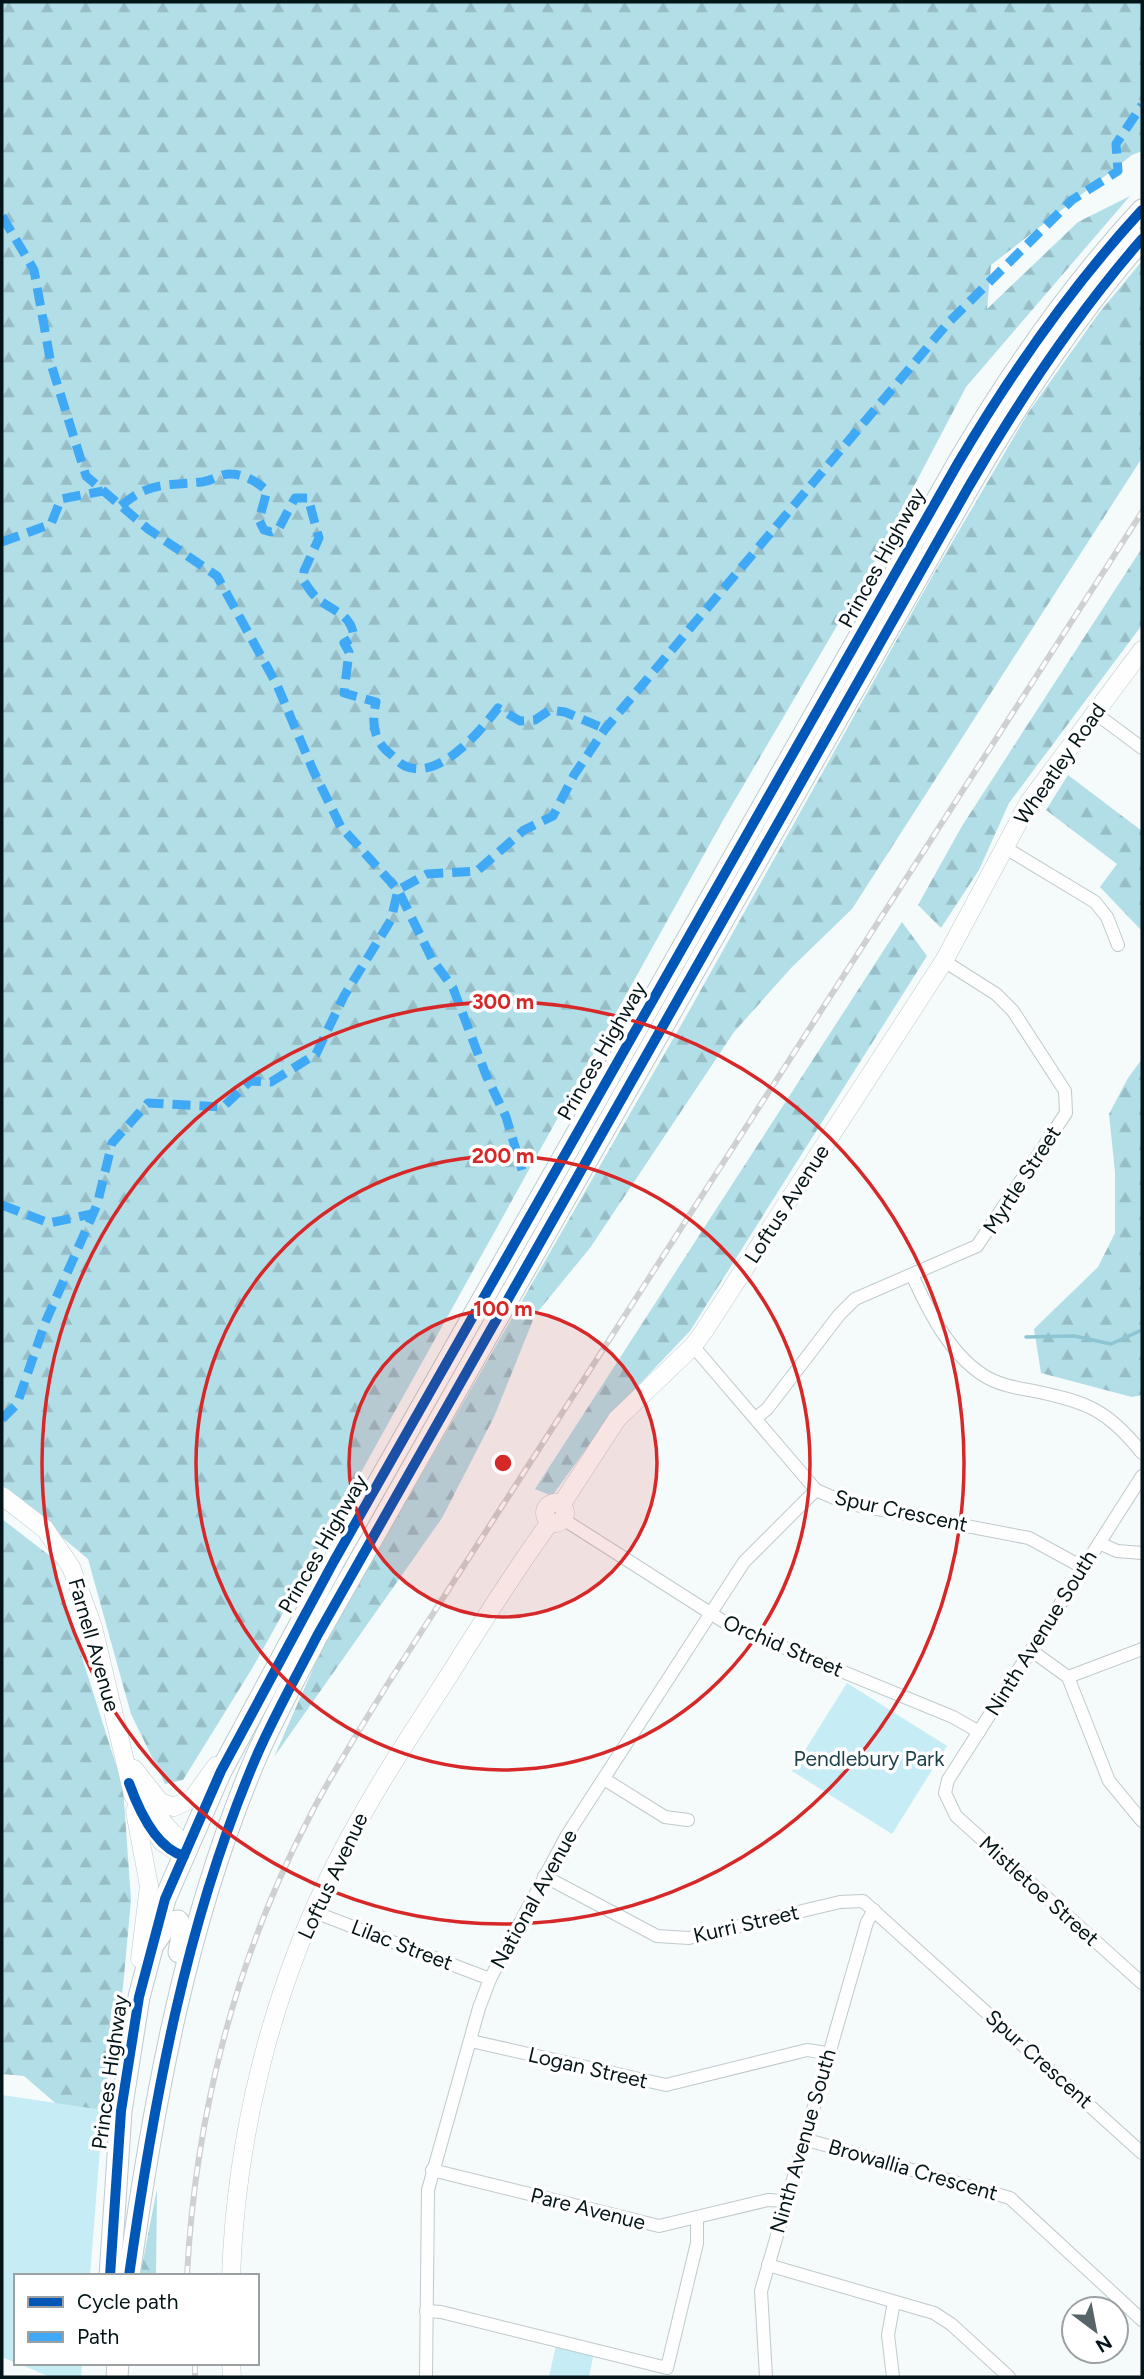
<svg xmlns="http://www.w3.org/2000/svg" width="1144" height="2379" viewBox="0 0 1144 2379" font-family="Figtree,sans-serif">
<defs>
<pattern id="forest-firs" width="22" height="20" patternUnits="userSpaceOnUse" patternTransform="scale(1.75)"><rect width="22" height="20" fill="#b2dee8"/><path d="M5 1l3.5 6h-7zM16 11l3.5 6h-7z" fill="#97bec6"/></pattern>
</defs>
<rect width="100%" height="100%" fill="#f5fafa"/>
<!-- forest -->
<g fill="url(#forest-firs)">
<path d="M2,2h1140v149l-10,4 -141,110 -4,44 91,-87 52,-26 -164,191 -94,179 -150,256 -469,845 -70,113 -18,4 -34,-70 -43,-155 -86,-72z"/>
<path d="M1142,261v197l-290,451 -60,58 -58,65 -144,216 -55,67 -41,102 -52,101 -168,239 50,-113 360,-624 249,-445 95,-162 71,-100z"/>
<path d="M1142,548v77l-133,178 -30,67 -38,58 -23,-23 44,-79z"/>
<path d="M1068,775l74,56v100l-42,-44 17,-23 -71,-54z"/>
<path d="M902,922l25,34 -237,375 -77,81 -61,84 -17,-7z"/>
<path d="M1142,1059v336l-10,2 -91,-24 -7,-44 64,-62 17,-34v-61l-6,-58 19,-36z"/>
<path d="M2,1519l48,37 73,231 8,113 -8,87 -25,153 -74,-64 -22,-2z"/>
<path d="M157,2189l-1,87h-16z"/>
</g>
<!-- park -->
<g fill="#c6ecf5">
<path d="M847,1683l100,63 -55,88 -100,-63z"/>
<path d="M2,2095l101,15 -13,166h-74v87l-14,-6z"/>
<path d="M556,2345l38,7 -5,25h-40z"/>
<path d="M17,2363h65l-1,14h-31z"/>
</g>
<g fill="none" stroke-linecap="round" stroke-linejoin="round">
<!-- stream -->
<path stroke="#8ec5d2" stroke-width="3.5" d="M1026,1337l48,-1 37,8 31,-14"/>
<!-- street casing -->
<g stroke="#bfcacc" stroke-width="14">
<g id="street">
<path d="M1095,713l47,35"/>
<path d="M1004,847l91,55 12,15 11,28"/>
<path d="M912,1275c16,35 37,78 71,100 15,10 34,13 51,16 53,11 74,19 108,62"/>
<path d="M693,1346l123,144 30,13 183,35 55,30"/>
<path d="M757,1417l10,-8 72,-94 16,-16 122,-53 89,-133 -1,-22 -52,-80 -17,-17 -52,-33"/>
<path d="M1142,1476l-194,304 -3,13 11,23 186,167"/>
<path d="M563,1519l166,106 224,92 26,15"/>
<path d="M1099,1543l18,8 25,2"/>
<path d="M1032,1651l36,26 41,104 33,40"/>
<path d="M1068,1677l74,-28"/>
<path d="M604,1779l61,38 23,3"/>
<path d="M544,1876l113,60 32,2 151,-36 23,-1 279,252"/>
<path d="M314,1912l176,67"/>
<path d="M471,2041l195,44 141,-35 20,3"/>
<path d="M804,2139l206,59 132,122"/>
<path d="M432,2170l227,56 109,-26 17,1"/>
<path d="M768,2265l166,48 17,11 58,53"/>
<path d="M426,2311l15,1 226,56 30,-125v-25"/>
<path d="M426,2377l2,-187 51,-182 11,-29 77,-144 177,-273 72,-72"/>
<path d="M766,2377l-5,-86 106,-369 7,-12"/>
<path d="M893,2377l-5,-42 6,-33"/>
</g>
</g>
<!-- secondary casing -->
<g stroke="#bfcacc" stroke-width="19">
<g id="secondary">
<path d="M2,1496l43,33 26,38 22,60 40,168 29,47 22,14"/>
<circle cx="555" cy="1513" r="10"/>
<path d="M561,1505l56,-86 76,-73 11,-15 240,-370 85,-159 113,-152"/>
<path d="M134,1769l26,33 14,5 19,-9 23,-32"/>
<path d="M147,1797l18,28 22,23"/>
<path d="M135,1811l14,75 -9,73"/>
<path d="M231,2276c5,-140 40,-283 103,-409 33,-66 74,-128 114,-190 33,-53 66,-105 102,-155"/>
<path d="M231,2363l1,14"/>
</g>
</g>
<!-- highway casing -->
<g stroke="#bfcacc" stroke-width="23">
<g id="highway">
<path d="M156,1941l12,-18 10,-2 5,10 -4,21"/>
<path d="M110,2276l11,-165 18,-114 26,-98 56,-128 113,-210 624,-1098c53,-90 113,-176 184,-253"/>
<path d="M129,2276c25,-177 57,-356 128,-521 18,-41 40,-80 60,-119l651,-1148c51,-88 107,-172 174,-249"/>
<path d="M117,2377l1,-14"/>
</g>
</g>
<!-- street -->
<use href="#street" stroke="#fefefe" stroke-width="12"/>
<!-- secondary -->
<use href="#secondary" stroke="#fefefe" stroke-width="18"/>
<!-- highway -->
<use href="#highway" stroke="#fefefe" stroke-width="21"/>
<!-- rail casing -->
<g stroke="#cfd1d1" stroke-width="6">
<g id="rail">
<path d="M187,2276c8,-160 49,-320 124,-462 23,-45 51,-88 78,-132l753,-1170"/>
<path d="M195,2363v14"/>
</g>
</g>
<!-- rail -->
<use href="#rail" stroke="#fff" stroke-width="3.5" stroke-dasharray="10" stroke-linecap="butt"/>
<!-- quiet -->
<g stroke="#3fa9f5" stroke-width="9" stroke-dasharray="18 9" stroke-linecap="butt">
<path d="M2,216l32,54 17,94 35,112 62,53 69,47 60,109 36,85 28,57 57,63 34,69 21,29 33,87 20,42 16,53"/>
<path d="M121,506c29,-25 45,-20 81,-24 8,-1 14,-5 21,-7 15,-4 34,6 44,16l-8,29 5,10 7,2 8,-4 16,-30h13l11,40 -15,33 -1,9c4,6 9,14 14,18 16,14 34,15 37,39l-10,6 5,9 -5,41 32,9c-4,18 -4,36 12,50 5,4 11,11 17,14 35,15 75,-35 93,-58l22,13 15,-1 15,-10 15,2 40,17"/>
<path d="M2,542l49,-18 10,-25 42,-8"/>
<path d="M2,1205l47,18 43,-9"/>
<path d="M2,1419l15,-15 28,-81 52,-118 15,-62 36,-40 75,4 27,-26 21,1 45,-28 28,-58 47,-76 7,-30 29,-16 50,-3 47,-41 29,-14 21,-41 31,-46 343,-406 124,-123 46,-29 -2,-27 26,-39"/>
</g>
<!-- cycleway casing -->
<g stroke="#fff" stroke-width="15">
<g id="cycleway">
<path d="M129,1783c9,25 26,65 55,73"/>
<path d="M110,2276l11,-165 18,-114 26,-98 56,-128 113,-210 624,-1098c53,-90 113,-176 184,-253"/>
<path d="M129,2276c25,-177 57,-356 128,-521 18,-41 40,-80 60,-119l651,-1148c51,-88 107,-172 174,-249"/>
</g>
</g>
<!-- cycleway -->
<use href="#cycleway" stroke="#0057b8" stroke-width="10"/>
</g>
<!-- distance rings -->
<circle cx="503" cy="1463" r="154" fill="#d62828" fill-opacity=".12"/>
<g fill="none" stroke="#d62828" stroke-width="3.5">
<circle cx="503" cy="1463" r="154"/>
<circle cx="503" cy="1463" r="307"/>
<circle cx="503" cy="1463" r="461"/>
</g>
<g text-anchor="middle" stroke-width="7" stroke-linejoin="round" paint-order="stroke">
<!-- street labels -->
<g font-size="21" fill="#041519" stroke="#fff">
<text transform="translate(882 558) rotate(-61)" y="7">Princes Highway</text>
<text transform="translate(1060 764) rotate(-55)" y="7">Wheatley Road</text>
<text transform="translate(602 1051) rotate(-60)" y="7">Princes Highway</text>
<text transform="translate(1022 1180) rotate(-57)" y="7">Myrtle Street</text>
<text transform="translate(787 1204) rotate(-57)" y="7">Loftus Avenue</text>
<text transform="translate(901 1511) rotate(12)" y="7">Spur Crescent</text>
<text transform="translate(323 1544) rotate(-60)" y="7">Princes Highway</text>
<text transform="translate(1041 1633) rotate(-58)" y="7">Ninth Avenue South</text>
<text transform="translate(94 1645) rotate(74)" y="7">Farnell Avenue</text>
<text transform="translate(783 1646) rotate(23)" y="7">Orchid Street</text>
<text transform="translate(333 1876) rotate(-65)" y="7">Loftus Avenue</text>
<text transform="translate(1039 1891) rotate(42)" y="7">Mistletoe Street</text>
<text transform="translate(534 1899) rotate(-61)" y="7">National Avenue</text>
<text transform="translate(746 1924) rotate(-13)" y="7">Kurri Street</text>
<text transform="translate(402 1945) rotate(21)" y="7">Lilac Street</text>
<text transform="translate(1039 2059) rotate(42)" y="7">Spur Crescent</text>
<text transform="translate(588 2068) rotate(13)" y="7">Logan Street</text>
<text transform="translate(110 2072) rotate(-82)" y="7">Princes Highway</text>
<text transform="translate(803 2141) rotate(-74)" y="7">Ninth Avenue South</text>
<text transform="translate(913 2170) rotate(16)" y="7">Browallia Crescent</text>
<text transform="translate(588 2209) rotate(14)" y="7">Pare Avenue</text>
</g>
<!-- park labels -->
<g font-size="21" fill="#1f434c" stroke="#fff">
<text x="869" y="1766">Pendlebury Park</text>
</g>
</g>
<circle cx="503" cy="1463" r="10" fill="#d62828" stroke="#fff" stroke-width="3.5"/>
<g font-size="21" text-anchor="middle" font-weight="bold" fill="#d62828" stroke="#fff" stroke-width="7" stroke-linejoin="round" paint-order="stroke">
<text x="503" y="1009">300 m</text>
<text x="503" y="1163">200 m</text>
<text x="503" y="1316">100 m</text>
</g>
<!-- border -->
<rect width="1144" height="2379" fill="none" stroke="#041519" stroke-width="7"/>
<!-- legend -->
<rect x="14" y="2274" width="245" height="91" fill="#ffffff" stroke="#9ba1a3" stroke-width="2"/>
<rect x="28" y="2297" width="35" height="10" fill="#0057b8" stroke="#9ba1a3" stroke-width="2"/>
<text x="77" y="2309" font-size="21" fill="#041519">Cycle path</text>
<rect x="28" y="2332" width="35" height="10" fill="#3fa9f5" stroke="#9ba1a3" stroke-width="2"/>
<text x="77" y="2344" font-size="21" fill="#041519">Path</text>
<!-- north arrow -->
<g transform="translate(1095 2330) rotate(148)"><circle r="33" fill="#ffffff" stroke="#9ba1a3" stroke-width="2"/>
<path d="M0-5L12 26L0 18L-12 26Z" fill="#586568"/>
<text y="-10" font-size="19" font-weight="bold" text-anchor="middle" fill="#041519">N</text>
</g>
</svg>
